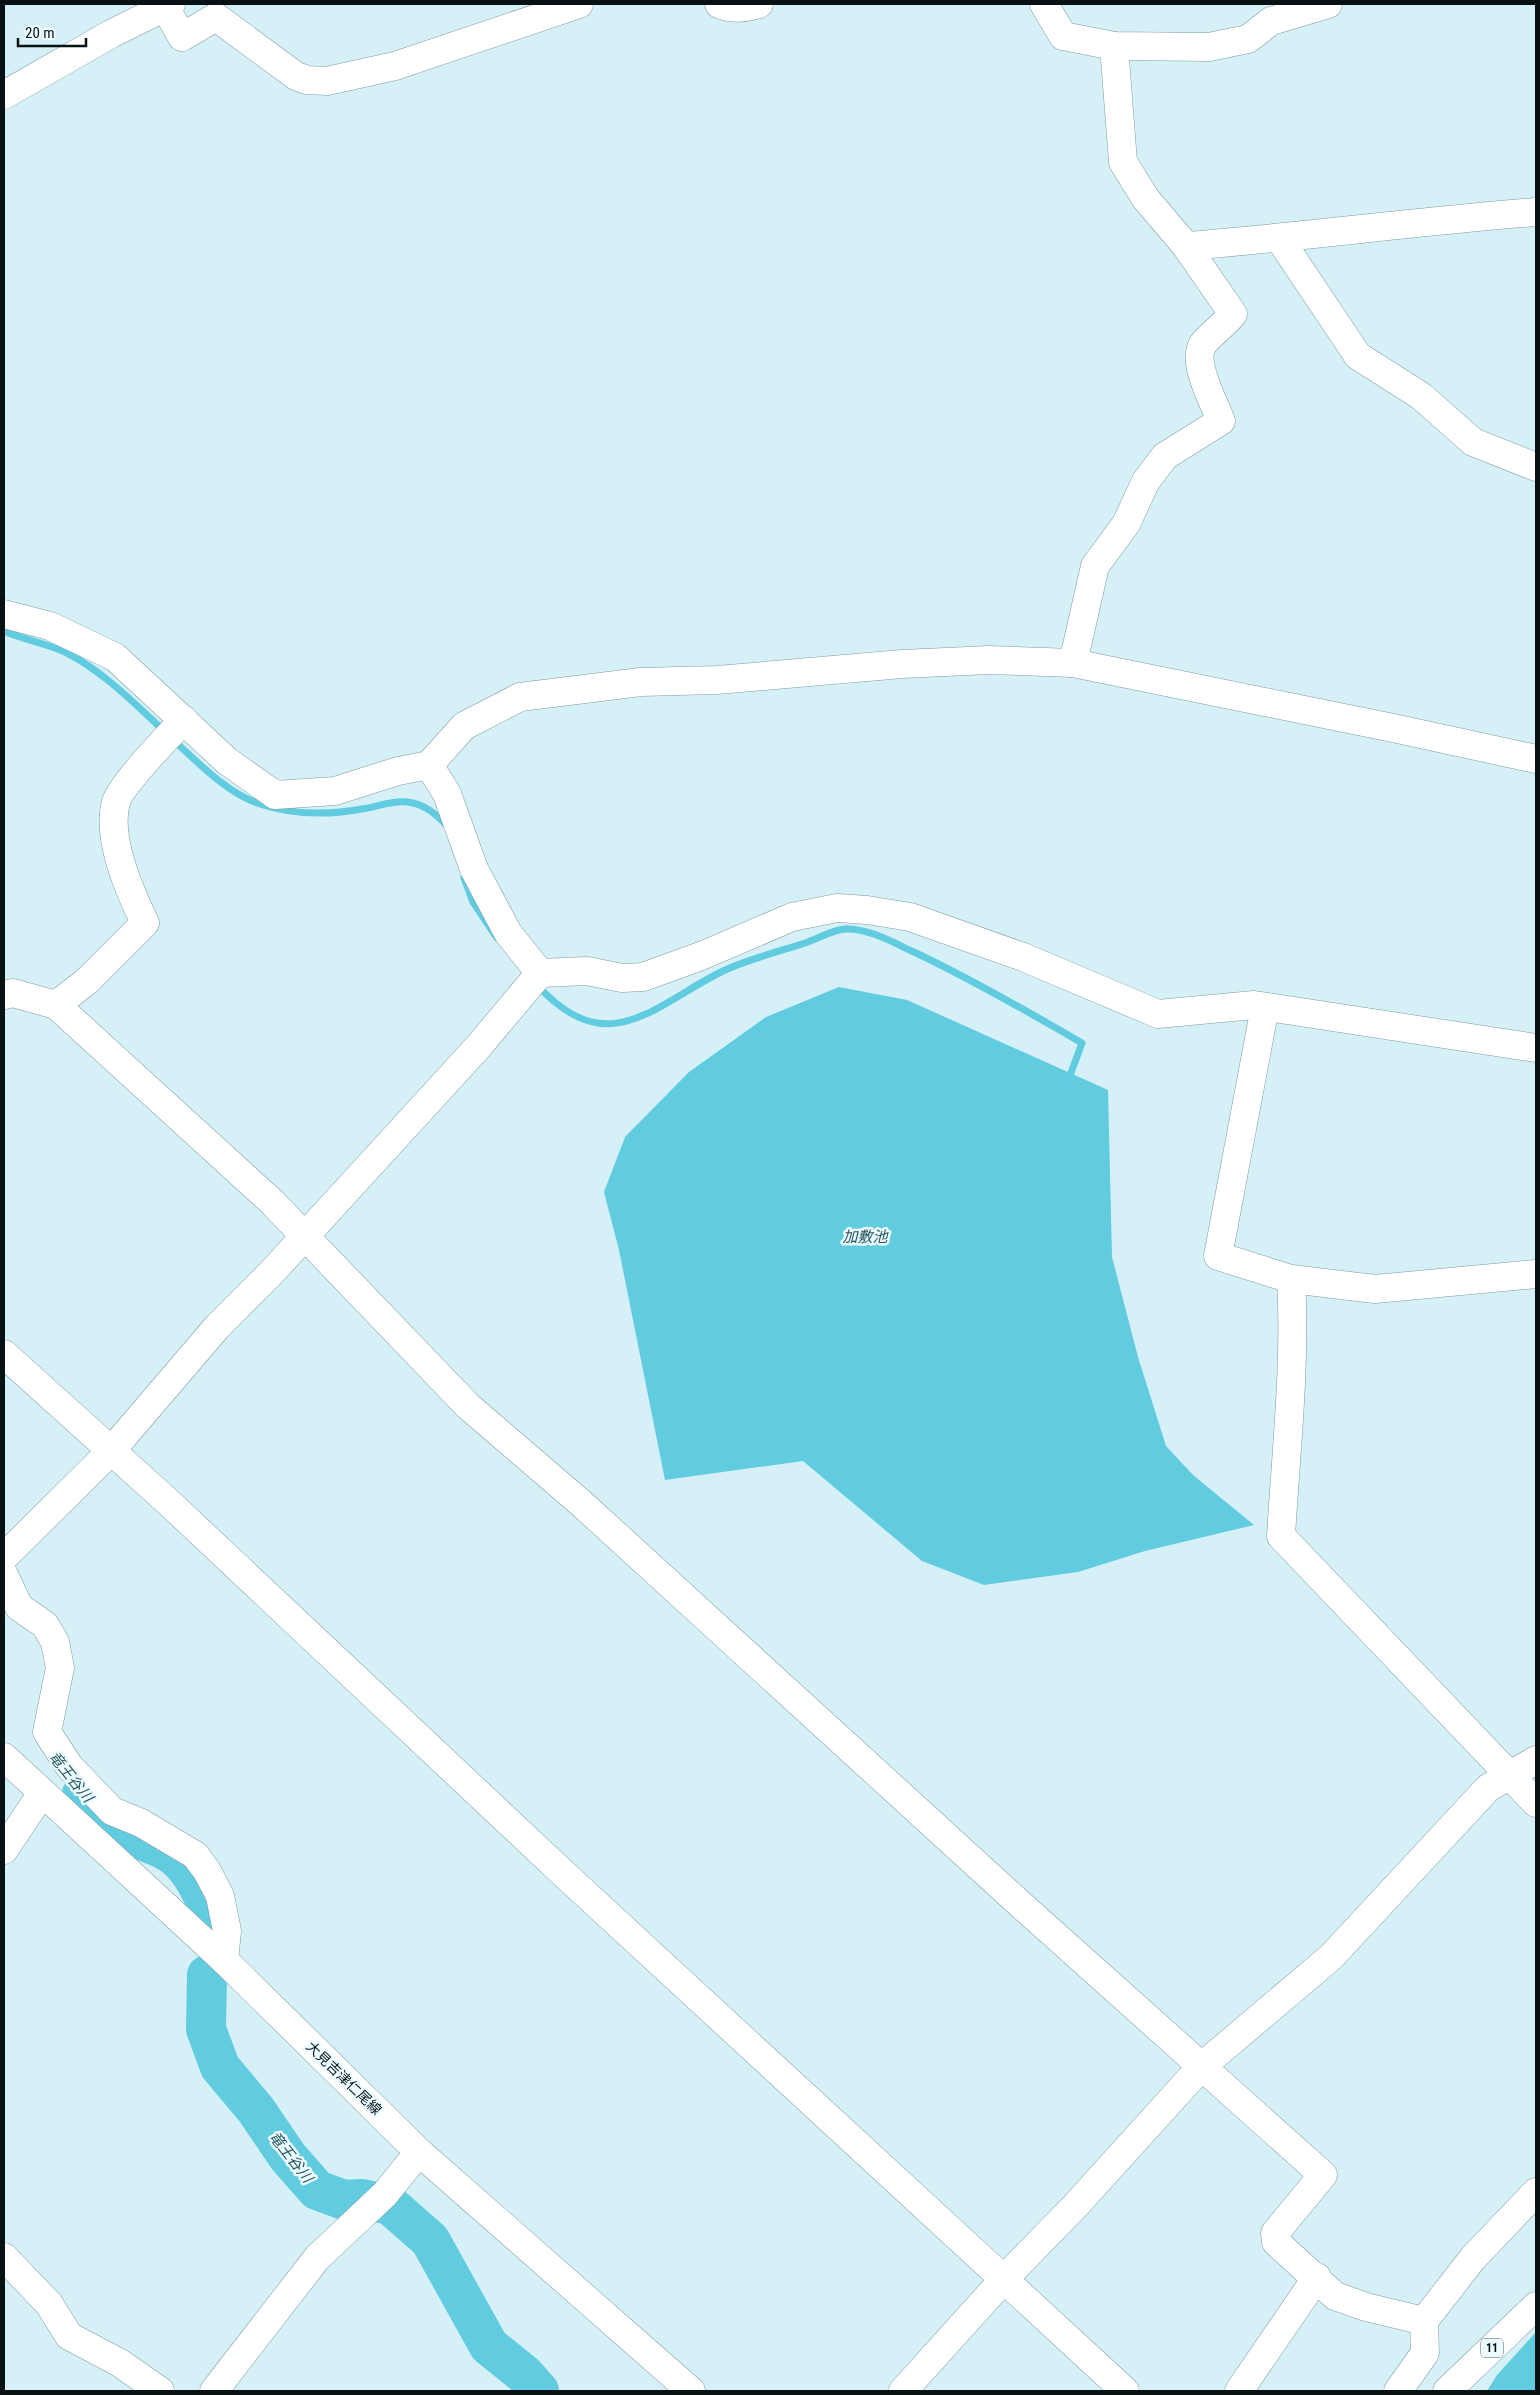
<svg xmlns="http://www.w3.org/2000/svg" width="1540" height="2395" viewBox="0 0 1540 2395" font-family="'Roboto Condensed','Noto Sans JP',sans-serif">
<rect width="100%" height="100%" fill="#d5f0f6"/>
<!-- water -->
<g fill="#61cbe0">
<path d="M839,987l68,13 201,90 4,167 26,100 28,89 27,29 61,50 -109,26 -67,21 -94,13 -62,-24 -119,-100 -138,19 -46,-230 -15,-58 21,-55 64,-65 77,-55z"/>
<path d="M1536,2332v59h-49l10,-16z"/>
</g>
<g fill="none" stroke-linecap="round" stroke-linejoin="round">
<!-- stream -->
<g stroke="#61cbe0" stroke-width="7">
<path d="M4,631c20,9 42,12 61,21 38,19 69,51 99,79"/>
<path d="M172,739c26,23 54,54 88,65 33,11 69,11 102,5 15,-2 30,-9 45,-7 18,2 29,12 41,25"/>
<path d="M464,878l9,24 24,36"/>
<path d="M536,984c72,79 116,22 187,-13 25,-12 55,-19 82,-28 12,-4 27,-13 40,-14 24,-1 49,14 71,24 57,27 111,58 166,90l-14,38"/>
</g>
<!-- river -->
<g stroke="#61cbe0" stroke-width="40">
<path d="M82,1794c17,19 30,32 53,43 11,6 25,9 35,16 22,14 34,44 44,66"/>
<path d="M207,1975l-1,54 14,38 36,43 32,47 29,33 27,10 18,-1 28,6 40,35 59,106 35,28 15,17"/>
</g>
<!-- minor casing -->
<g stroke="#819ba1" stroke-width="29">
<g id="minor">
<path d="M719,4c13,6 26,4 40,0"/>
<path d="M1044,4l19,32 51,10 95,1 39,-8 23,-18 57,-17"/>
<path d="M165,7l17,30 34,-20 80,59 11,4 20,1 68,-15 184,-62"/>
<path d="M4,95l107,-61 60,-30"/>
<path d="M1279,238l79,118 63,40 52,46 63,25"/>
<path d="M1186,246c117,-9 233,-25 350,-34"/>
<path d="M4,614l46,12 65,31 112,104 48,34 60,-4 63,-20 31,-6 35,-39 56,-29 121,-15 76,-2 185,-16 87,-4 84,3 320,65 143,31"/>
<path d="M1073,663l22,-97 31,-42 20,-43 19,-25 56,-35c-7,-19 -30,-59 -18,-77 7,-9 21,-19 30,-30l-47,-68 -40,-47 -23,-37 -9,-116"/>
<path d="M429,765l18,29 27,75 34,64 32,40"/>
<path d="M4,995l9,-2 43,12 216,197 196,204 114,98 437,399 304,272 -48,58 1,9 59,54 31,11 58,14"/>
<path d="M56,1005l31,-24 58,-58c-16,-33 -39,-85 -29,-121 4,-16 55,-69 68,-82"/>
<path d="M1265,1007l-47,249 73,23 84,10 161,-15"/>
<path d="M1291,1279c5,85 -5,172 -10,257l255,267"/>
<path d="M4,1354l162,146 398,374 561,517"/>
<path d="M4,1557l107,-106 106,-124 55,-55 206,-225 62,-74 47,-2 35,7 21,-1 58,-21 91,-39 45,-9 30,2 43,7 113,40 135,57 96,-9 282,43"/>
<path d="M4,1575l15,32 26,18 10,17 5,26 -13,64 22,34 43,45 29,12 54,32 12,16 13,25 7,35 -3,29"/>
<path d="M4,1850l38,-57"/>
<path d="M4,2257l45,47 20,32 51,27 40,28"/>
<path d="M214,2391l103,-133 68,-64 34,-42"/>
<path d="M903,2391l101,-112 73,-75 124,-137 130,-110 157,-169 48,-28"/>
<path d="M1239,2391l78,-114"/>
<path d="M1398,2391l27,-38 -1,-32 49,-63 63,-66"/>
</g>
</g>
<!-- major casing -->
<g stroke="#819ba1" stroke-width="29">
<path id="major" d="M4,1757l220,203 195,192 272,239"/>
</g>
<!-- highway casing -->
<g stroke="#819ba1" stroke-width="29">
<path id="highway" d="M1447,2391l89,-85"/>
</g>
<!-- minor -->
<use href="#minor" stroke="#fff" stroke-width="28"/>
<!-- major -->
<use href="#major" stroke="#fff" stroke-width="28"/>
<!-- highway -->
<use href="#highway" stroke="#fff" stroke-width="28"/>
</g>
<g text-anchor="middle" stroke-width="5" stroke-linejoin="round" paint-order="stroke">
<!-- shield labels -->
<rect fill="#ebfbff" stroke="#4c585a" stroke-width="1" x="1481" y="2338.5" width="22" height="19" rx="4"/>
<g font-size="12" font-weight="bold" fill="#081214">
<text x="1492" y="2352">11</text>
</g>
<!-- street labels -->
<g font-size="14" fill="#081214" stroke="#ebfbff">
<text transform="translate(344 2078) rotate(44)" y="5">大見吉津仁尾線</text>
</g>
<!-- water labels -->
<g font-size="15" font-style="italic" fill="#27555e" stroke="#ebfbff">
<text x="865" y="1242">加敷池</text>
<text transform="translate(71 1777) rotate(51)" y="5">竜王谷川</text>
<text transform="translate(291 2157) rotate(52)" y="5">竜王谷川</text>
</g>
</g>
<!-- border -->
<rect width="1540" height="2395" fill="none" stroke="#081214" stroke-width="10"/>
<!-- scale -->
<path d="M18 38v8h68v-8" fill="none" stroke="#081214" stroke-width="2.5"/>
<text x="25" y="38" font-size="15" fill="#081214" stroke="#ebfbff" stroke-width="4" paint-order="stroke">20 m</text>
</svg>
